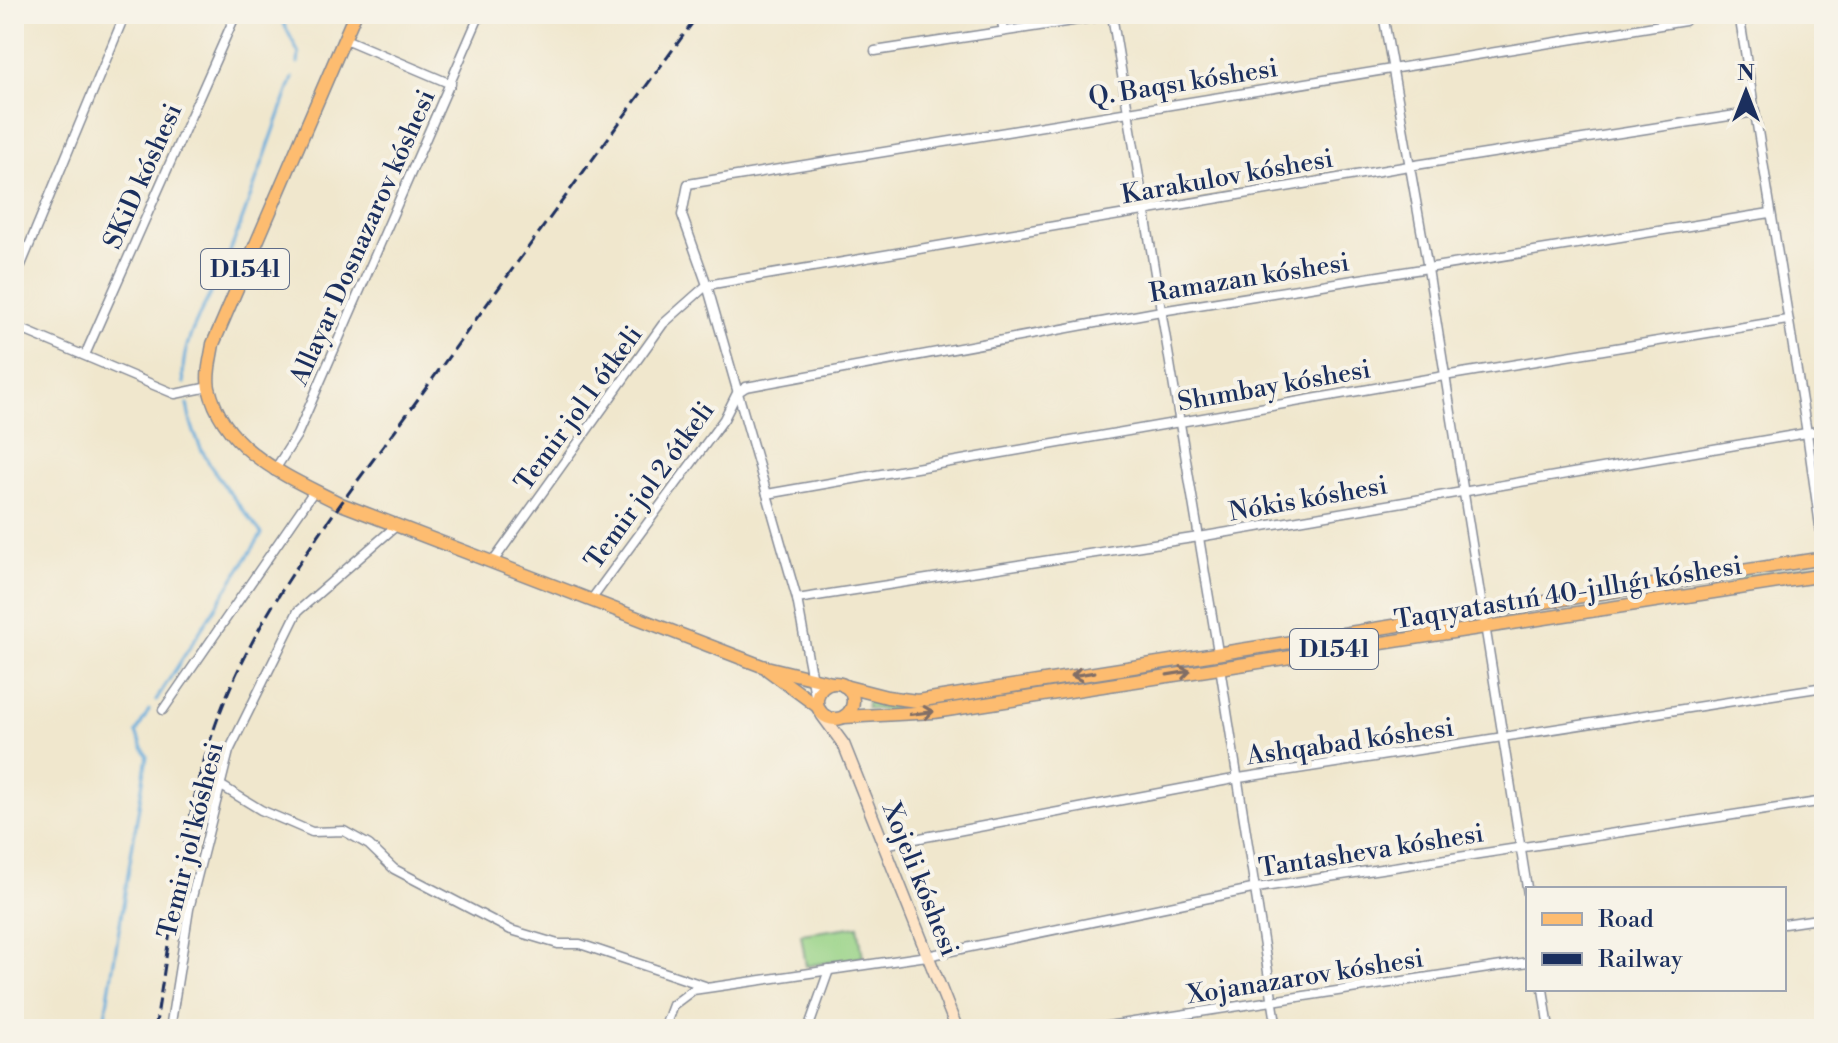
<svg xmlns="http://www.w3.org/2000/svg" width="1838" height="1043" viewBox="0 0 1838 1043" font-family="'Libre Bodoni',serif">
<rect width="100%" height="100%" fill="#f7f3e8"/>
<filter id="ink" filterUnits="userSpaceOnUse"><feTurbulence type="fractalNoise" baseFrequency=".0125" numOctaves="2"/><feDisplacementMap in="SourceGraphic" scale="16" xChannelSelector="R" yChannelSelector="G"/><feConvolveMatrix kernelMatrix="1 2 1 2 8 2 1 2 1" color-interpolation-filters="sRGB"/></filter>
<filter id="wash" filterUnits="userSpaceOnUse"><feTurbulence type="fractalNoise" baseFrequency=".006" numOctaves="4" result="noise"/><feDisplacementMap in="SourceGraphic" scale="32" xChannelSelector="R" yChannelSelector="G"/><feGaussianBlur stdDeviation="1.8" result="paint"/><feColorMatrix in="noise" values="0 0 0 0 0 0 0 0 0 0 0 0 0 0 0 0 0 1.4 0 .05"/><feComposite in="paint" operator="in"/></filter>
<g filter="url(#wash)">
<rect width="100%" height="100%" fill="#f0e7cd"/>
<!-- green -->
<g fill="#99d387" stroke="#5a8172" stroke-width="2">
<path d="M1824,563v4l-317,49v-4z"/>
<path d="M1462,619l1,3 -547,89h-27l-22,-3v-7l25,5h24z"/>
<path d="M858,926l5,31 -57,9 -5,-32z"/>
</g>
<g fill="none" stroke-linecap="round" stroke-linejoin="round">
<!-- stream -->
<g stroke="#65abdb" stroke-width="3">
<path d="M279,14l20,40 -1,9"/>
<path d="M184,383c-7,-43 29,-87 44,-126 23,-59 43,-120 65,-179"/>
<path d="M156,700l106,-166c-31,-40 -68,-78 -75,-130"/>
<path d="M103,1029l44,-273 -11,-23 13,-23"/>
</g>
</g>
</g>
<g filter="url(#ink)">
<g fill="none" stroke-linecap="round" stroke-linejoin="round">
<!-- street casing -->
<g stroke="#868b96" stroke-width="11">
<g id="street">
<path d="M1000,14l4,17"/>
<path d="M1383,14l45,255 100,625"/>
<path d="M1739,14l68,419 17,122"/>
<path d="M1112,15l106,637"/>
<path d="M14,19l2,-5"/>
<path d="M345,39l106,45"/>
<path d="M875,51l243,-37"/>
<path d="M14,282l111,-268"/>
<path d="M14,326l161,68 34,-7"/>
<path d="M85,355l151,-341"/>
<path d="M274,471l23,-36 183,-421"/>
<path d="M767,494l677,-118 343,-56"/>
<path d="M492,563l171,-239 44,-39 702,-119 346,-54"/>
<path d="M797,599l402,-62 625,-107"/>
<path d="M591,600l133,-181 13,-26 9,-6 415,-76 609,-98"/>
<path d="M1220,667l57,362"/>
<path d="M816,701l-19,-102 -90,-314 -25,-70 6,-31 997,-163"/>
<path d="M163,710l151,-219"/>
<path d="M220,785l41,25 51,22 32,-1 25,14 25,24 117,61 47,14h22l125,42"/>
<path d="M883,845l356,-67 585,-91"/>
<path d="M1784,924l40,-6"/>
<path d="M1543,989l6,40"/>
<path d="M170,1029l19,-120 40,-158 69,-140 98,-85"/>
<path d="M664,1029l9,-24 20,-15 234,-34 330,-68 567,-87"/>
<path d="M808,1029l21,-59"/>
<path d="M1088,1029l440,-67"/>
</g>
</g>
<!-- secondary casing -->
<g stroke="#868b96" stroke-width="14">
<path id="secondary" d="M822,715l22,30 113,284"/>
</g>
<!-- primary casing -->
<g stroke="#868b96" stroke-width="15">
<g id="primary">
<path d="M355,14l-142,330c-2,14 -7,30 -4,44 15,64 80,89 132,116l421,162 70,17"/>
<path d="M768,670l49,36"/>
<circle cx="835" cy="701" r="18"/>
<path d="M844,686l43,11 30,4 907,-143"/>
<path d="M844,717l90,-5 890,-137"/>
</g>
</g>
<!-- street -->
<use href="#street" stroke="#fff" stroke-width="8"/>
<!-- secondary -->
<use href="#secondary" stroke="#fee4c6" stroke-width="11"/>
<!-- primary -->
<use href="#primary" stroke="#fdbc70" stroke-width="12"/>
<!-- rail -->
<path stroke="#1b2f5e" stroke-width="3" stroke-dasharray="12 6" stroke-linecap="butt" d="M155,1029c17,-102 29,-224 66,-319 44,-114 125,-212 197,-311 93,-128 187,-257 281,-385"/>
</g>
<!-- one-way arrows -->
<defs><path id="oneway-shaft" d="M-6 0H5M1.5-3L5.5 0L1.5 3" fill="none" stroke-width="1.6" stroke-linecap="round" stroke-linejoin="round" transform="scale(2)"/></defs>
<g stroke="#816e66">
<use href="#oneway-shaft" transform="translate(1179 673) rotate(-9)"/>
<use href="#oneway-shaft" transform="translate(1083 674) rotate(171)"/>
<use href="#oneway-shaft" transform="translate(922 713) rotate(-7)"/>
</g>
</g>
<g text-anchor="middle" stroke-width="8" stroke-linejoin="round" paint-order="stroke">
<!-- shield labels -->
<g fill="#f7f3e8" stroke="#5d6a87" stroke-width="2">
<rect x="201" y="249" width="88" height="40" rx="6"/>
<rect x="1290" y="629" width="88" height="40" rx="6"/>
</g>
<g font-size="24" font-weight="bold" fill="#1b2f5e">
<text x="245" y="277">D154l</text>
<text x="1334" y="657">D154l</text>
</g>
<!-- street labels -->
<g font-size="26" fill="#1b2f5e" stroke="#f7f3e8">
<text transform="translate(1183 82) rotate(-9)" y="9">Q. Baqsı kóshesi</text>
<text transform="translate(142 176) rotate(-66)" y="9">SKiD kóshesi</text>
<text transform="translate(1227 176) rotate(-10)" y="9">Karakulov kóshesi</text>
<text transform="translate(362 237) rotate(-66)" y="9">Allayar Dosnazarov kóshesi</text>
<text transform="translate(1249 277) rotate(-9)" y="9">Ramazan kóshesi</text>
<text transform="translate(1274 385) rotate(-10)" y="9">Shımbay kóshesi</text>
<text transform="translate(578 408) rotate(-54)" y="9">Temir jol 1 ótkeli</text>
<text transform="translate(649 485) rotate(-54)" y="9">Temir jol 2 ótkeli</text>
<text transform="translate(1308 498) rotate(-10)" y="9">Nókis kóshesi</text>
<text transform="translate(1568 592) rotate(-9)" y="9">Taqıyatastıń 40-jıllıǵı kóshesi</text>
<text transform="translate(1350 741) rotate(-8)" y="9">Ashqabad kóshesi</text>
<text transform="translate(190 840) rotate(-76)" y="9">Temir jol kóshesi</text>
<text transform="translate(1371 850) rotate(-9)" y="9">Tantasheva kóshesi</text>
<text transform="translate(921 879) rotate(68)" y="9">Xojeli kóshesi</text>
<text transform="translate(1305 976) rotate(-9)" y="9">Xojanazarov kóshesi</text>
</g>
</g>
<!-- margin -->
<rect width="1838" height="1043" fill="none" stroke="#f7f3e8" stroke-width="48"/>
<!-- legend -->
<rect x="1526" y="887" width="260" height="104" fill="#f7f3e8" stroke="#9fa5b1" stroke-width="2"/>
<rect x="1542" y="913" width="40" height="12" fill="#fdbc70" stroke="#9fa5b1" stroke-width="2"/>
<text x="1598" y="927" font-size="24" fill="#1b2f5e">Road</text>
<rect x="1542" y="953" width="40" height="12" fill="#1b2f5e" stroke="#9fa5b1" stroke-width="2"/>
<text x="1598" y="967" font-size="24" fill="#1b2f5e">Railway</text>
<!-- north arrow -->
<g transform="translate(1746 92)" stroke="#f7f3e8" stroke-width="6" paint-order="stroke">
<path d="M0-6L14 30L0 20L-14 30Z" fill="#1b2f5e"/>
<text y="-12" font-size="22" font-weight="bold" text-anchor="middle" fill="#1b2f5e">N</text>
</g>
</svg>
